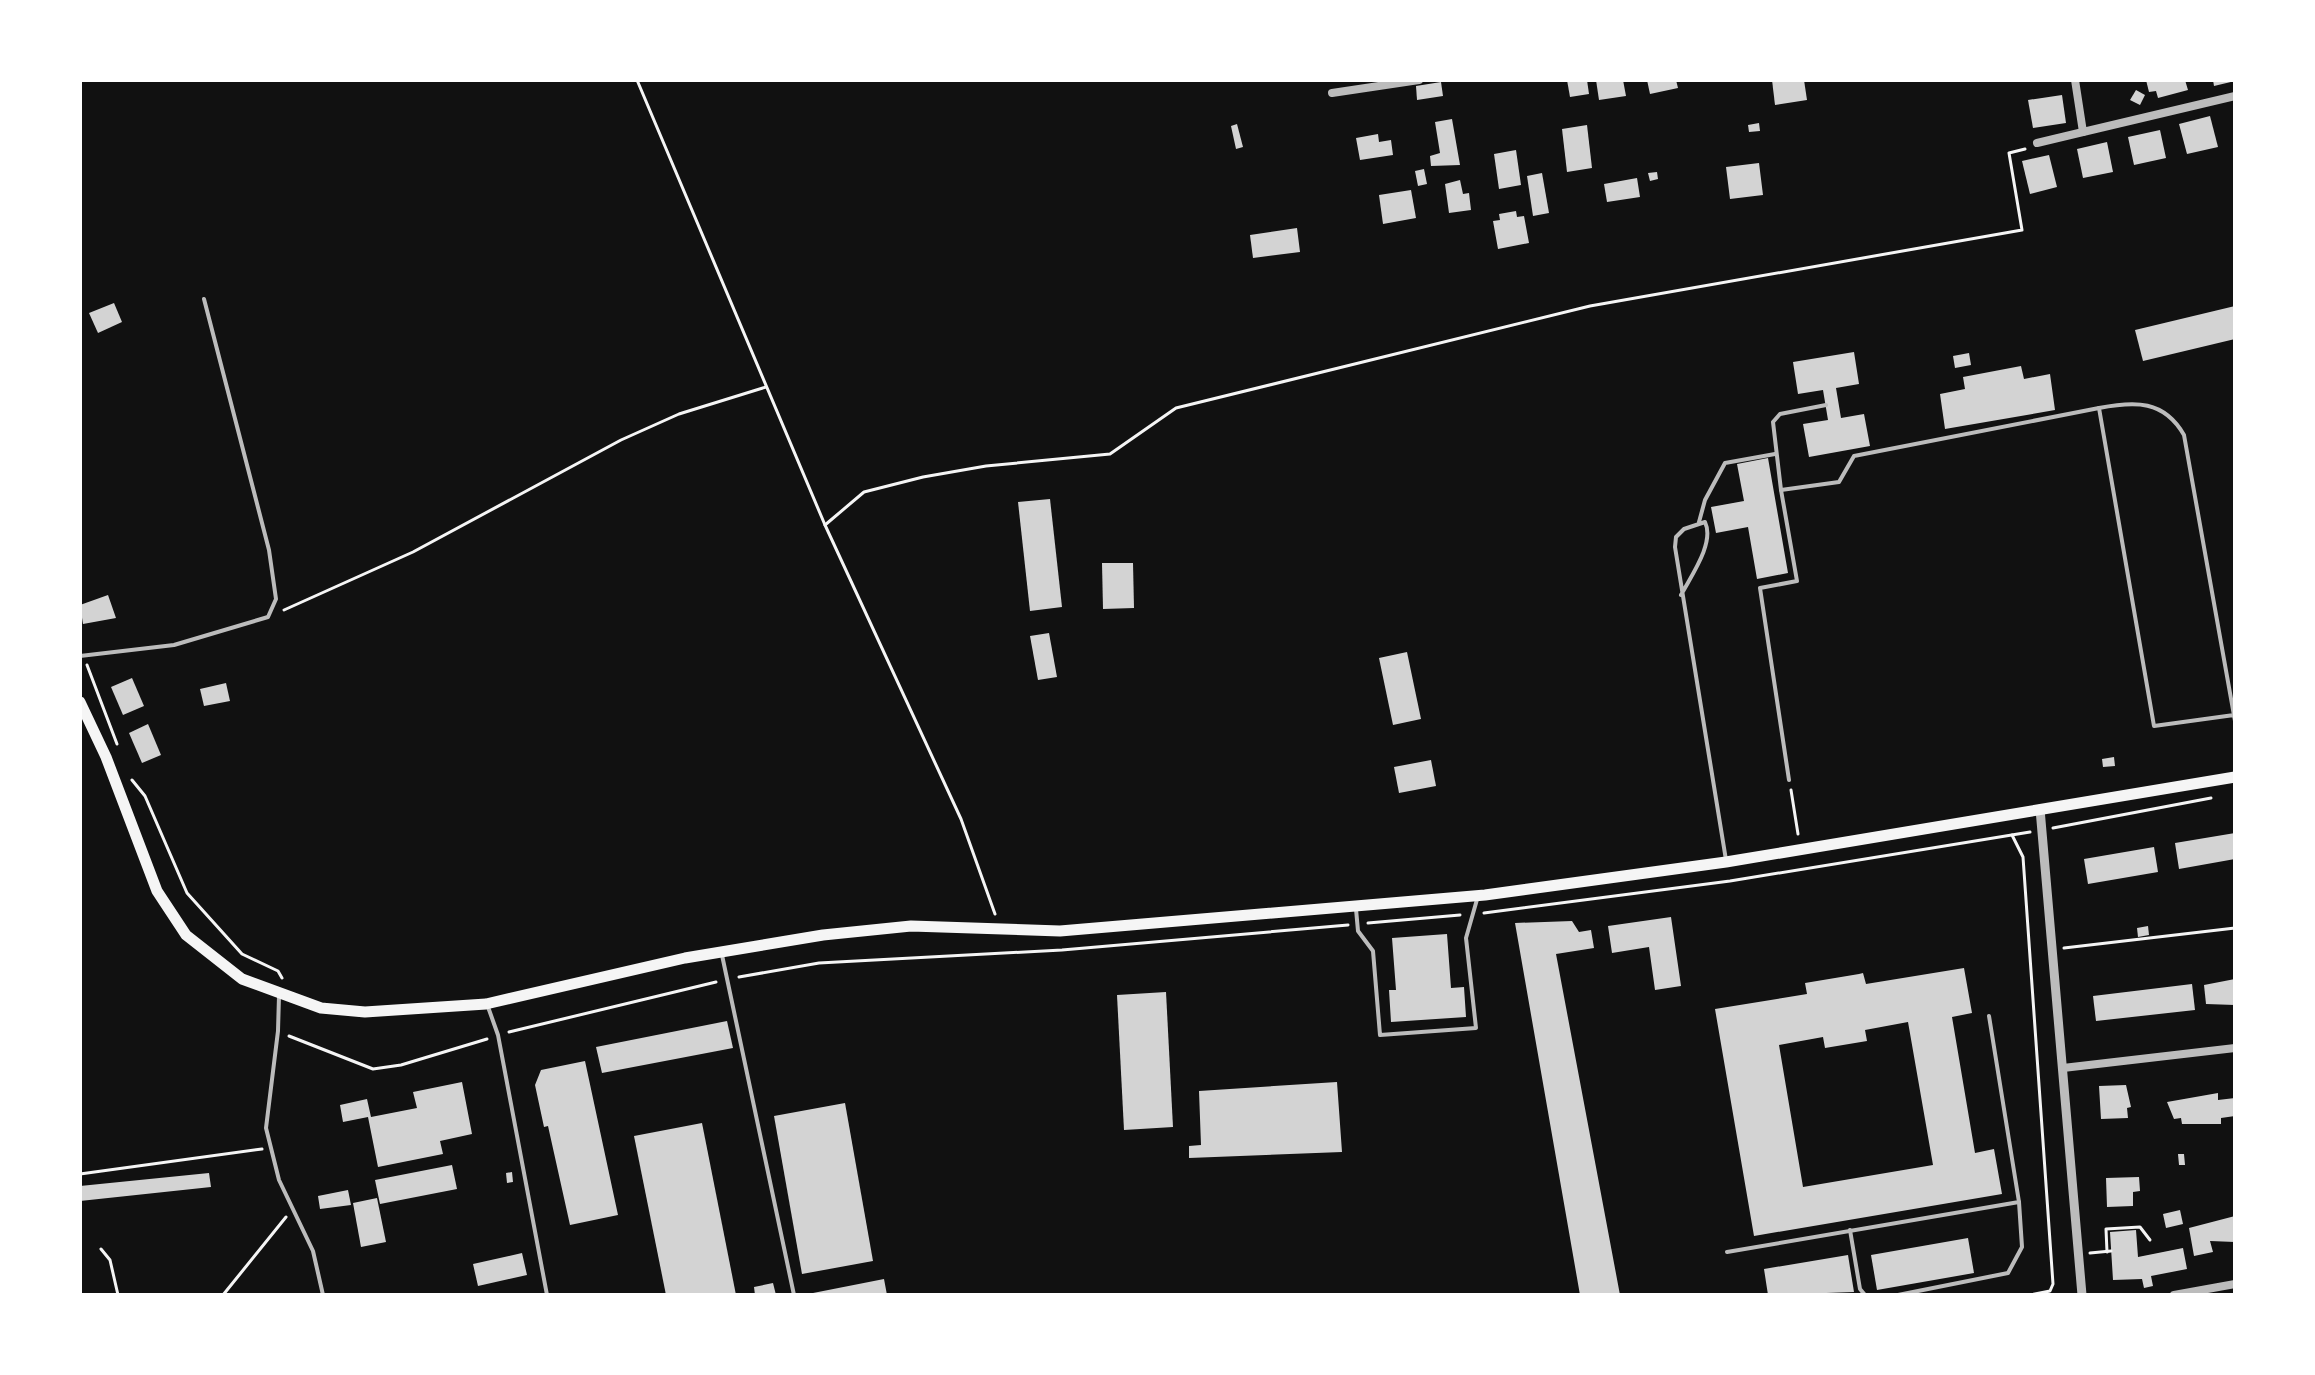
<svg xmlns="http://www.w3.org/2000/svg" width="2315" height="1375" viewBox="0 0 2315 1375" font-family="Helvetica,sans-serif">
<rect width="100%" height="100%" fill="#111"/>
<!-- building -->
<g fill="#d3d3d3" fill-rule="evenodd">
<path d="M1567,80h20l2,14 -19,3z"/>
<path d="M1596,80h27l3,16 -27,4z"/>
<path d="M1647,80h29l2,8 -28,6z"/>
<path d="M1772,80h32l3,20 -32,5z"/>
<path d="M2146,80h39l3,10 -30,8 -2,-7 -7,1z"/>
<path d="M2213,80h22v1l-21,5z"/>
<path d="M1441,82l2,14 -26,4 -1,-14z"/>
<path d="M2136,90l9,5 -5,10 -10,-5z"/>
<path d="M2062,95l4,28 -33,5 -5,-28z"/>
<path d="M2210,116l8,31 -31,7 -8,-30z"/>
<path d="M1452,119l8,46 -29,1 -1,-10 10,-3 -5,-31z"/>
<path d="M1759,123l1,8 -11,1 -1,-7z"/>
<path d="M1237,124l6,23 -7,2 -5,-23z"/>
<path d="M1587,125l5,43 -25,4 -5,-43z"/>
<path d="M2160,130l6,28 -32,7 -6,-28z"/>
<path d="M1378,134l1,8 12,-2 2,15 -33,5 -4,-22z"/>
<path d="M2107,142l6,30 -30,6 -6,-29z"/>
<path d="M1516,150l5,35 -22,4 -5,-35z"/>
<path d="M2049,155l8,32 -27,7 -8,-33z"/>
<path d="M1759,163l4,32 -33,4 -4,-32z"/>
<path d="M1424,169l3,15 -9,2 -3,-15z"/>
<path d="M1657,172l1,7 -8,2 -2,-8z"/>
<path d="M1542,173l7,40 -16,3 -6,-40z"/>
<path d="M1637,178l3,19 -33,5 -3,-18z"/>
<path d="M1460,180l3,14 6,-1 2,17 -22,3 -4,-29z"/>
<path d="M1411,190l5,28 -33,6 -4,-29z"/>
<path d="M1516,211l1,6 7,-1 5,27 -31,6 -5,-28 7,-1 -1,-6z"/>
<path d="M1297,228l3,24 -47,6 -3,-23z"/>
<path d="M114,303l8,19 -24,11 -9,-20z"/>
<path d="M2235,306v33l-92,22 -8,-31z"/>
<path d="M1854,352l5,32 -23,4 5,30 23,-4 6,32 -61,11 -6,-33 25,-4 -5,-30 -25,4 -5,-32z"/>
<path d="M1969,353l2,12 -16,3 -2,-12z"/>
<path d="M2021,366l3,13 26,-5 5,36 -110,19 -5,-35 25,-5 -2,-12z"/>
<path d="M1768,458l20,115 -31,6 -9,-52 -32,6 -5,-26 33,-6 -7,-37z"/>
<path d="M1050,499l12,108 -32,4 -12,-109z"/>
<path d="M1102,563h31l1,45 -31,1z"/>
<path d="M108,595l8,23 -33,6 -3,-19z"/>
<path d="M1049,633l8,44 -19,3 -8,-44z"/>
<path d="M1407,652l14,67 -28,6 -14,-67z"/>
<path d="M132,678l12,28 -21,9 -12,-28z"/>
<path d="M226,683l4,18 -26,5 -4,-17z"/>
<path d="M148,724l13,31 -19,8 -13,-30z"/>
<path d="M2114,757l1,9 -12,1 -1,-8z"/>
<path d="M1431,760l5,26 -37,7 -5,-26z"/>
<path d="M2235,833v26l-56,10 -4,-26z"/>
<path d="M2154,847l4,25 -70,12 -4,-25z"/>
<path d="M1671,917l10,69 -26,4 -6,-43 -37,6 -4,-27z"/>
<path d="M1572,921l7,11 12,-2 3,18 -38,6 64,341h-40l-65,-372z"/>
<path d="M2148,926l1,9 -11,2 -1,-9z"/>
<path d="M1447,934l4,54 13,-1 2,30 -75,5 -2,-32h7l-4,-52z"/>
<path d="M1964,968l8,45 -20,4 23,136 19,-4 8,45 -248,42 -39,-227 92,-15 -2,-11 54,-9 4,-1 3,11zM1908,1022l25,143 -130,22 -24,-142 44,-8 2,11 42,-7 -2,-11z"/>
<path d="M2235,979v26l-29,-1 -2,-19z"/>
<path d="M2192,984l3,26 -99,11 -3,-25z"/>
<path d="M1166,992l7,135 -49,3 -7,-135z"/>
<path d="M727,1021l6,27 -131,25 -6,-26z"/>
<path d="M585,1061l33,154 -48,10 -22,-99 -4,1 -9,-42 6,-15z"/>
<path d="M462,1082l10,52 -32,7 3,13 -65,13 -10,-50 -25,5 -3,-17 27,-6 4,18 46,-9 -4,-16z"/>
<path d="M1337,1082l5,70 -153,6v-12l12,-1 -2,-54z"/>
<path d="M2126,1085l5,22 -4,1 1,10 -27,1 -2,-33z"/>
<path d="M2218,1093v7l17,-2v18l-14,2v6h-39l-1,-6 -7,1 -7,-17z"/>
<path d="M845,1103l28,158 -71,13 -28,-158z"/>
<path d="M702,1123l34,172h-70l-32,-159z"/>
<path d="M2178,1154h6l1,11h-6z"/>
<path d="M452,1165l5,24 -77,15 -5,-24z"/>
<path d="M512,1172l1,10 -6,1 -1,-10z"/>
<path d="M209,1173l2,14 -131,14v-15z"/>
<path d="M2139,1177l1,14 -7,1v14l-26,1 -1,-29z"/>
<path d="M348,1190l3,15 -31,4 -2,-13z"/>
<path d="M377,1198l9,44 -25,5 -8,-44z"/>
<path d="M2180,1210l3,14 -17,4 -3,-14z"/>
<path d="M2235,1216v26l-25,-1 3,11 -19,4 -5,-28z"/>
<path d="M2136,1230l2,27 45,-9 4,21 -36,7 2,10 -9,2 -2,-9 -29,1 -3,-48z"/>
<path d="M1968,1238l6,35 -97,17 -6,-35z"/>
<path d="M522,1253l5,22 -49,11 -5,-22z"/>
<path d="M1848,1255l6,37 -86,3 -4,-26z"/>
<path d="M884,1279l3,16h-79v-1z"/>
<path d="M773,1283l3,12h-21l-1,-8z"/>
</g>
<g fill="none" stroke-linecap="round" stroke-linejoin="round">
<!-- path -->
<g stroke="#f5f5f5" stroke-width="3">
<path d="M637,80l188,445 136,294 34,95"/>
<path d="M825,525l39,-33 59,-15 63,-11 124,-12 66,-46 414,-102 432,-76 -13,-77 16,-4"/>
<path d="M284,610l129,-58 208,-112 58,-26 87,-27"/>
<path d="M87,665l30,79"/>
<path d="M132,780l13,16 42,97 55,61 36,17 4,7"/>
<path d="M1791,790l7,44"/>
<path d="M2053,828l158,-30"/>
<path d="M2012,835l11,22 30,427 -3,7 -20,4"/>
<path d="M1484,913l246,-32 300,-49"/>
<path d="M1368,923l92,-8"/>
<path d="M2064,948l171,-20"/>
<path d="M739,977l80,-14 243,-13 286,-25"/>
<path d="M509,1032l207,-50"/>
<path d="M289,1036l84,33 28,-4 86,-26"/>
<path d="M80,1174l182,-25"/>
<path d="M101,1249l9,11 8,35"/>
<path d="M2107,1252l-1,-23 34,-2 10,13"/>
<path d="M2090,1253l21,-2"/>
<path d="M223,1295l63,-78"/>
</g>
<!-- service -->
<g stroke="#bcbcbc" stroke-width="4">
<path d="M1826,405l-46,9 -7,8 8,68 58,-8 15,-26 245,-48"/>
<path d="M1781,490l16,91 -37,7 29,192"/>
<path d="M1699,522l6,-22 20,-37 50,-9"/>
<path d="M1681,595c10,-19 34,-52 24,-73l-21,7 -8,8 -1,10 51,313"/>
<path d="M80,656l94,-11 94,-28 8,-18 -7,-49 -65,-251"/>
<path d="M2234,715l-80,11 -55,-318c36,-7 65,-8 85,27l51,286"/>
<path d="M1356,909l2,22 15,20 7,84 96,-7 -10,-90 12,-42"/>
<path d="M722,955l72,340"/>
<path d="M279,996l-1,35 -12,97 13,52 34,71 10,44"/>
<path d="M487,1004l11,31 49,260"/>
<path d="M1850,1230l10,59 5,6"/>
<path d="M1727,1252l292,-50 -30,-186"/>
<path d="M1898,1295l110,-22 14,-26 -3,-45"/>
</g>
<!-- minor -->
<g stroke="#bcbcbc" stroke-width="8">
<path d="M2075,80l8,52 152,-36"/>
<path d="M1332,93l87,-13"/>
<path d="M2037,143l46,-11"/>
<path d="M2063,1068l172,-20"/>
<path d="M2174,1295l61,-11"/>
</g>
<!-- tertiary -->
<path stroke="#bcbcbc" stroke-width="9" d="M2040,809l42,486"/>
<!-- secondary -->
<path stroke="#f5f5f5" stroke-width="11" d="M80,702l26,55 51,134 29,44 56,44 79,29 44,4 121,-8 199,-46 138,-23 88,-9 149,5 425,-36 241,-33 509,-85"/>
</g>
<!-- border -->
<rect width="2315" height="1375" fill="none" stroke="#ffffff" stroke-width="164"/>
</svg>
